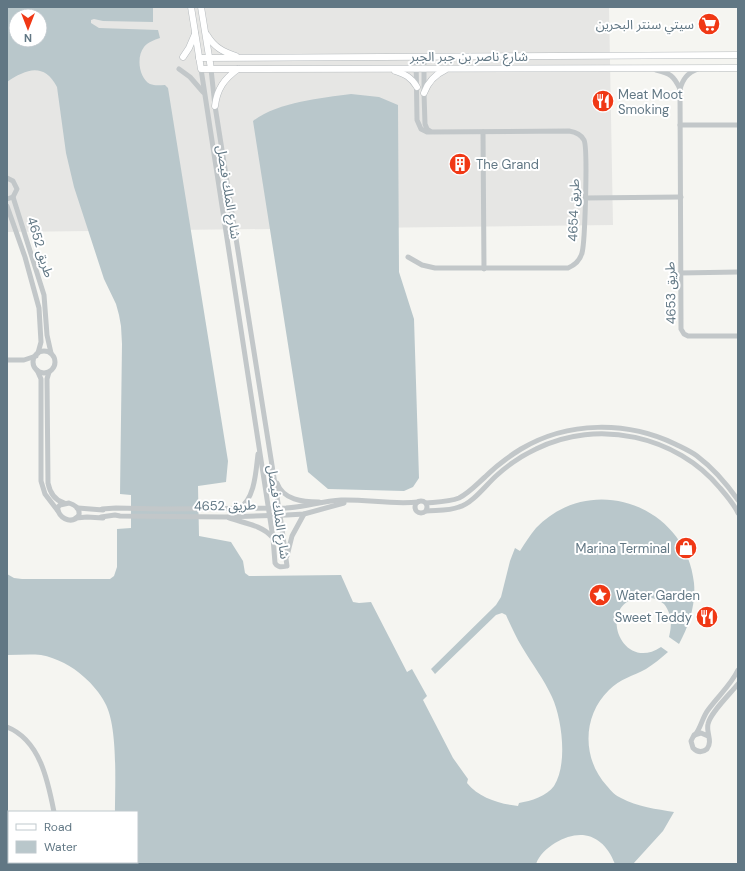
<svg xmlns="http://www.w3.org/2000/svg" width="745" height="871" viewBox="0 0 745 871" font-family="'DM Sans','Noto Sans Arabic',sans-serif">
<rect width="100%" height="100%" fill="#f5f5f1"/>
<!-- built -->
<path fill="#e6e6e4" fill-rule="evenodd" d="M7,7h602l4,218 -606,7zM16,16h24v24h-24z"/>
<!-- water -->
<g fill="#b9c7cb" fill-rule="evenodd">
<path d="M7,7h146v15l-50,-1 -9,-2 -3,1v3l8,5 59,2 2,8c-6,2 -12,4 -16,9 -8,10 -5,31 6,37 5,2 10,1 15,1l3,3 60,373 -2,21 -28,4 1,50 32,6 12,19 2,12 4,3 92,-1 12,27 6,1 12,-1 36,70 5,-3 15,27 -4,4 30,58 15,21 -1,4c12,15 33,21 51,23l1,-3c12,-2 28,-7 35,-17 14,-22 8,-67 -2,-89 -8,-18 -20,-33 -30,-50 -6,-10 -11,-21 -16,-32l-4,-2 -6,2 -61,59 -4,-5 65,-64 5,-8 9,-36 5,-13 5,3c5,-8 10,-16 16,-23 55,-57 150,-23 158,55 2,21 -5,43 -15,61l-10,-7c3,-12 3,-23 -5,-33 -6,-5 -16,-8 -23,-7 -46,6 -20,77 20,50l7,5c-7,6 -14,12 -22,17 -13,7 -26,10 -37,21 -27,26 -27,69 -2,96 4,5 9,10 14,12 16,9 36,11 53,14l-11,19 -30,33h-18c-11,-29 -34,-37 -60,-21 -8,5 -16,12 -19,21h-423l1,-2h23v-50h-22c0,-28 3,-86 -10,-109 -5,-10 -13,-19 -21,-26 -12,-11 -27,-19 -43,-22 -11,-1 -23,0 -34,0v-81l7,4 8,1h88l4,-3 3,-9v-38l14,-1v-33l-11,-1 2,-150 -1,-18 -2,-11 -3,-11 -12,-25 -30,-92 -8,-34 -9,-66c-13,-25 -31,-18 -50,-5zM16,16h24v24h-24z"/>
<path d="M351,94l28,3 19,8 1,167 15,47 5,159 -6,9 -9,4 -76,-2 -20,-17 -55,-351c25,-19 68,-23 98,-27z"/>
</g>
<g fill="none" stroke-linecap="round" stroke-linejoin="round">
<!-- major casing -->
<g stroke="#b5babd" stroke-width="7">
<g id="major">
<path d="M191,7l10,62 537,-1"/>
<path d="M201,7l10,62"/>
<path d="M207,35c7,12 16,17 29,21"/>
<path d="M183,57l6,-9 6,-14"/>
<path d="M199,58l539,-3"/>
<path d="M395,71c10,3 16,6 22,16"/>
<path d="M424,93c4,-11 10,-18 21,-23"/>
<path d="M215,106c2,-17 9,-27 23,-37"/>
</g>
</g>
<!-- minor -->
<g stroke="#c2c7c9" stroke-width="5">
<path d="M424,56v37l1,31 2,5 3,2"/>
<path d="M179,69l11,8 13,15"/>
<path d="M201,69l72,469 2,25c3,5 7,4 12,3l-6,-44 -66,-416 -4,-37"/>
<path d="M698,69c-11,4 -15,10 -18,20l1,240 3,5 4,2h50"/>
<path d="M656,70c14,3 18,6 24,19"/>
<path d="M680,125h58"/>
<path d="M483,132l1,137"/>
<path d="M7,178l6,3 4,8 -4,8 -6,2"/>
<path d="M13,197l31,98 3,40 4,18"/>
<path d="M585,198l96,-1"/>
<path d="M7,206l18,51 14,51 2,34 -3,11"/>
<path d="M408,257l14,8 13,3h133c7,-3 12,-8 14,-15 3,-11 6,-105 2,-113 -3,-6 -9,-8 -15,-9l-142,1 -6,-3 -4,-9 -1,-64"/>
<path d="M680,273l58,-1"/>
<circle cx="44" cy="362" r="11"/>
<path d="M7,360h17l12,-4"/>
<path d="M37,370l4,9v102l4,13 13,17"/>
<path d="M49,372l-2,7 1,104c2,10 6,17 16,20"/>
<path d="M277,483c6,17 26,19 42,19"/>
<circle cx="421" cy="507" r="6"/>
<path d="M69,503c6,2 11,5 10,12 -6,9 -17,5 -21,-4v-4l2,-2z"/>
<path d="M426,503c11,-1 23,-1 33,-5 10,-5 18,-14 26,-21 11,-11 23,-20 36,-28 47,-28 106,-28 154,-5 8,4 15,7 22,12 16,12 29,27 41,44"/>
<path d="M78,508l25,2"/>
<path d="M239,508c16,-8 17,-38 19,-54"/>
<path d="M102,509l14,-1 46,1 124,-1c19,-1 36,-7 55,-8 25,-1 51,5 77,2"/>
<path d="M426,511c11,-1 23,0 33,-4 13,-3 27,-22 37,-31 12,-11 25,-20 40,-27 62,-31 141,-13 184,39 7,8 14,16 18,25"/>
<path d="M101,517l14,-2 5,1 105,1 62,-2 17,-1 40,-11"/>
<path d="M76,518l11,-1 16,1"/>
<path d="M229,518c14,5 33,7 43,19"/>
<path d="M287,556l5,-20 12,-22"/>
<path d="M7,727c33,13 41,54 47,85"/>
<path d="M695,735c6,-7 7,-17 13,-25 10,-14 23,-25 30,-40"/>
<path d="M708,736l-7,-3 -7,2 -3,6 2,7c4,4 9,5 14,1 6,-8 -1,-16 1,-25 2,-11 22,-30 30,-40"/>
<path d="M56,862l3,2"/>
<path d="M51,863v-1"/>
</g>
<!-- major -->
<use href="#major" stroke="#fff" stroke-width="6"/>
</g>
<!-- icons -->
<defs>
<g id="supermarket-disc" transform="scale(1.15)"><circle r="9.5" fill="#f03815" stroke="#fff"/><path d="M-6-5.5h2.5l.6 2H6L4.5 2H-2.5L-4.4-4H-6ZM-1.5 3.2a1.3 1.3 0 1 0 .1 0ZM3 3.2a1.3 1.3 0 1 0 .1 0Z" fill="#fff"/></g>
<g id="restaurant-disc" transform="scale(1.15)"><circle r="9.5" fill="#f03815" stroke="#fff"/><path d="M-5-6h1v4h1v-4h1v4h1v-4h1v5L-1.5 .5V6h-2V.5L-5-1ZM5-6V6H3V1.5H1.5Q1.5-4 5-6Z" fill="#fff"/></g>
<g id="building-disc" transform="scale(1.15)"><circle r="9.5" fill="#f03815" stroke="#fff"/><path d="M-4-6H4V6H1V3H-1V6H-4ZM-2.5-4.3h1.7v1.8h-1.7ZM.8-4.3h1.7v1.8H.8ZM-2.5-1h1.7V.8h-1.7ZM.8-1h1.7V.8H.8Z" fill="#fff"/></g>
<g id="shop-disc" transform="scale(1.15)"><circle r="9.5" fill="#f03815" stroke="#fff"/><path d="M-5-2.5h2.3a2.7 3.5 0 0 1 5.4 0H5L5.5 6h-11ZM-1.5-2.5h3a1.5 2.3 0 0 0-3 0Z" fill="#fff"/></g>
<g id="sight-disc" transform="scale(1.15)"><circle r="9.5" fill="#f03815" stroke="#fff"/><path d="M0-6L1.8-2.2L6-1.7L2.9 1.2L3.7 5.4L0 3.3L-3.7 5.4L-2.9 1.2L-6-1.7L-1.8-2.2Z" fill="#fff"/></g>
</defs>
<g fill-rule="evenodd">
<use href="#supermarket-disc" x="709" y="24"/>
<use href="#restaurant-disc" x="603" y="101"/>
<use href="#building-disc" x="460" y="164"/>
<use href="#shop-disc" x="686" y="548"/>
<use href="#sight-disc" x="600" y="595"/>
<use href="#restaurant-disc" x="707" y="617"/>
</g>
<g text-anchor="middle" stroke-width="4" stroke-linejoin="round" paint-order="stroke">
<!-- poi labels -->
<g font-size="13" fill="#617784" stroke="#fff" text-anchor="end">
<text x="694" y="29">سيتي سنتر البحرين</text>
<text x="618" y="99" text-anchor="start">Meat Moot<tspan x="618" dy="15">Smoking</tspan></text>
<text x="476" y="169" text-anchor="start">The Grand</text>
<text x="670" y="553">Marina Terminal</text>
<text x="616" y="600" text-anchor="start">Water Garden</text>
<text x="692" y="622">Sweet Teddy</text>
</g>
<!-- street labels -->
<g font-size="13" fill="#617784" stroke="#fff">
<text x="469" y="61">شارع ناصر بن جبر الجبر</text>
<text transform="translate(229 192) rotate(81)" y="5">شارع الملك فيصل</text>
<text transform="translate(573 210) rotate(-88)" y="5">طريق 4654</text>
<text transform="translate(41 247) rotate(73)" y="5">طريق 4652</text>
<text transform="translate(670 293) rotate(-91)" y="5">طريق 4653</text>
<text transform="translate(225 505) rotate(-1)" y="5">طريق 4652</text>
<text transform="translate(279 512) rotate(82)" y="5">شارع الملك فيصل</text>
</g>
</g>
<!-- border -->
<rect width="745" height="871" fill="none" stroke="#617784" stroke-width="16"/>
<!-- legend -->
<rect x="8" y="811" width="130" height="52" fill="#ffffff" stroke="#c0c9ce"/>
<rect x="16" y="824" width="20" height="6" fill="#ffffff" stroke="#c0c9ce"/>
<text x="44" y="831" font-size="12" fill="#617784">Road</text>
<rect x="16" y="841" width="20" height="12" fill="#b9c7cb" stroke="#c0c9ce"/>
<text x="44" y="851" font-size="12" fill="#617784">Water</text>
<!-- north arrow -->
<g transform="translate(28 28) rotate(180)"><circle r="19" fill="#ffffff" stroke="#c0c9ce"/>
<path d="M0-3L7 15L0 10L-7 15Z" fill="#f03815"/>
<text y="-6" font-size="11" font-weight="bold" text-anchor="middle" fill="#617784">N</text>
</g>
</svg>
